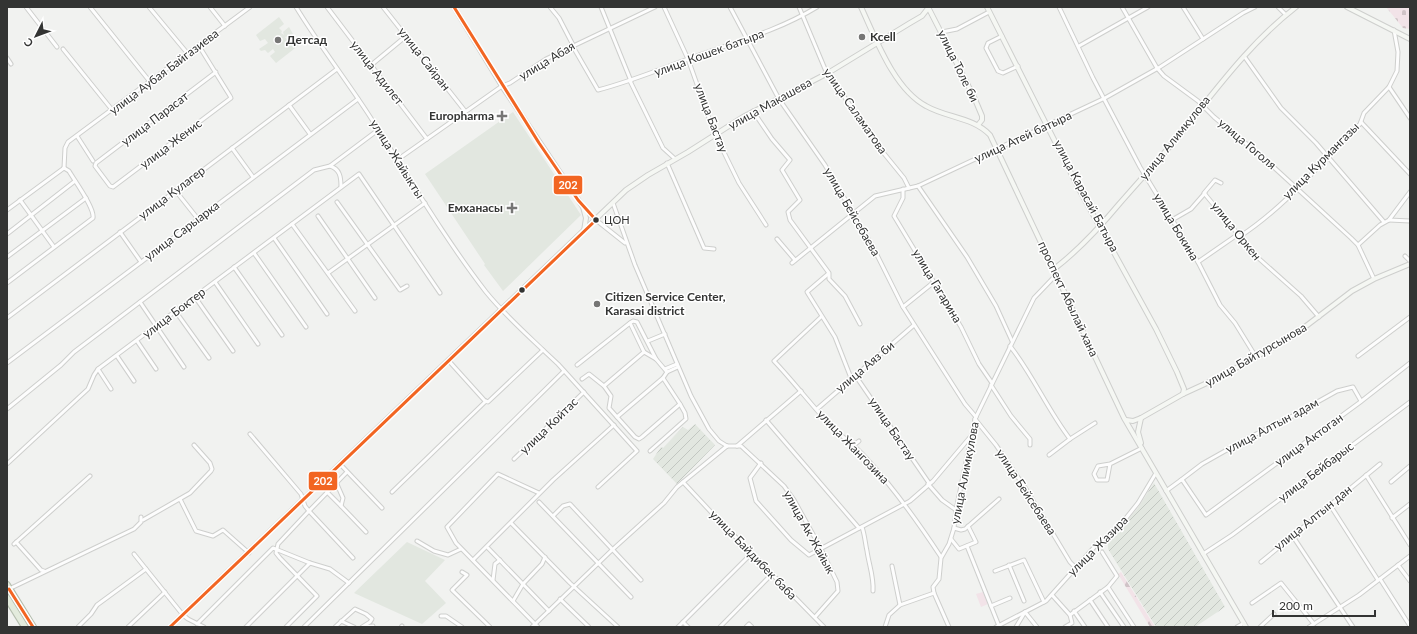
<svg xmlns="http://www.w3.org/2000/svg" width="1417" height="634" viewBox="0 0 1417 634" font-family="Lato,sans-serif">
<defs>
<pattern id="industrial-furrows" width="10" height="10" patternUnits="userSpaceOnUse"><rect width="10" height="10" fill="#e2e7e0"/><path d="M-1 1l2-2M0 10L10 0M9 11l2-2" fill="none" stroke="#c2c7c1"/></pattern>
<pattern id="forest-firs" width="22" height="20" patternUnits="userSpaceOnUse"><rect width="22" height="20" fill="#f2e3e8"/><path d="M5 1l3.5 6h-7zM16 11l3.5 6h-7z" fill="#d0c3c7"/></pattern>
<pattern id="cemetery-stones" width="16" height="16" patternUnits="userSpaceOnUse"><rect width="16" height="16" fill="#f2e3e8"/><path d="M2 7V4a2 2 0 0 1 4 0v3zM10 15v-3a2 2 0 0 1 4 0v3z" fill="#d0c3c7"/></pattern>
</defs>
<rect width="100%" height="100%" fill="#f1f2f0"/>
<!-- built -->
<g fill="#e2e7e0">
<path d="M279,17l5,7 -5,4 3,3 -1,2 3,2 -1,-3 6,-5 4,7 -8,3 4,5 5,-3 5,6 -23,18 -6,-7 5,-4 -2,-3 -5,4 -3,-3 -4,1 -2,-2 9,-6 -3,-4 -5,2 -4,-6z"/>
<path d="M513,112l68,103 -78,76 -19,-26 1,-1 -60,-90z"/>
<path d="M407,542l38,18 -20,21 21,22 -24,21 -68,-31z"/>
</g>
<!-- industrial -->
<g fill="url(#industrial-furrows)">
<path d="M695,424l20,21 -38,39 -24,-25 8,-12 2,1 20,-21 5,3z"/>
<path d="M1154,483l71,124 -30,20h-39l-48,-78v-7l29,-33z"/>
</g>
<!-- forest -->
<path fill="url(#forest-firs)" d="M1121,572l34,55h-5l-32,-53z"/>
<!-- cemetery -->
<path fill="url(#cemetery-stones)" d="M1386,7h24v22l-7,-1z"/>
<!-- pitch -->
<path fill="#f2e3e8" d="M983,592l5,12 -7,3 -5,-13z"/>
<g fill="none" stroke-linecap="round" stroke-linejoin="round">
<!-- street casing -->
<g stroke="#cecfcd" stroke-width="5">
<g id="street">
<path d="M26,7l31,40"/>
<path d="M90,7l61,76"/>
<path d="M149,7l39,47"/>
<path d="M210,7l15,19"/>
<path d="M296,7c22,36 48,70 71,105 39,60 75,123 119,180 17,21 37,39 57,58"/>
<path d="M327,7l100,132"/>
<path d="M383,7l82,104"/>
<path d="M550,7l9,11 14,27"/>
<path d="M601,7l30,74"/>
<path d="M664,7l24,52 26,73 25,51 27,42"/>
<path d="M730,7l49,92 46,66 49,84 29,58 62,97 11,13"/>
<path d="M799,7l26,62 57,82 22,27 5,10"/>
<path d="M1059,7l34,71 47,89 58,95 22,43 15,18 21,34"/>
<path d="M1122,7l35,61 7,8 34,25 16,16 53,44 84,77 7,7 16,34"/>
<path d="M1183,7l20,32"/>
<path d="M1278,7l8,8"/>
<path d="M942,32l15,-3 32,-17"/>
<path d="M1002,36l-14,7 -2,5 12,23 5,2 15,-7"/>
<path d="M572,45l26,45c31,-8 60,-20 90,-31 44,-16 88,-27 129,-52"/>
<path d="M199,46l31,50 1,2 -118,89 -3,-1 -15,-20 1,-3 120,-91"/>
<path d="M1079,46l69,-39"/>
<path d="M63,49l50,62"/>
<path d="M1244,56l37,52 35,35 68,79"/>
<path d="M7,58l4,6"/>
<path d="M370,66l35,-29"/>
<path d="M630,81l33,67 11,10"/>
<path d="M1389,87l21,31"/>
<path d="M289,105l21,29"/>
<path d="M753,111l19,28 18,21 -8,10 18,30 -12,12 2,8 39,53v6l16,17 15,28"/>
<path d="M1361,122l49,52"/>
<path d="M77,136l16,25"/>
<path d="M232,148l21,29"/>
<path d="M397,160l105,-74 8,-3 36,-24 109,-52"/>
<path d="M667,163l37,85 10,1"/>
<path d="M330,166c10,3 11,11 11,21"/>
<path d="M64,168l1,-20 3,-6 182,-135"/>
<path d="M1221,183l-6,-3 -11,13 52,63 45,40 18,21"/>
<path d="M918,186l49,71 29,49 16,35"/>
<path d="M903,189v9l-9,18 67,111 18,37 13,19"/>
<path d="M175,190l23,29"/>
<path d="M20,200l34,47"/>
<path d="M337,202l63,88 7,-4"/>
<path d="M613,203l22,62 56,131 18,33 10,12 8,5"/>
<path d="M7,210l57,-42"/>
<path d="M318,216l57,82"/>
<path d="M596,220l29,23"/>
<path d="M1172,220l19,-11 14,-16"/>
<path d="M1389,220l21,1"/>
<path d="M292,224l63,87"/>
<path d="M120,232l21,30"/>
<path d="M7,234l68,-53"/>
<path d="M1239,237c46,-30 82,-74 121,-113l4,-11 25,-26 8,-16 1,-19 -4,-22"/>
<path d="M274,238l53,76"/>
<path d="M777,239l18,21"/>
<path d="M1358,245l22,-20 9,-5 21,-28"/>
<path d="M254,253l52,74"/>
<path d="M1405,256l5,5"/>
<path d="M7,257l79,-59"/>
<path d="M1198,262l39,-27"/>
<path d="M792,263l83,-67 43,-10 187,-88 55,-31 83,-54 12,-6"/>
<path d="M234,267l48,68"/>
<path d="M328,273l97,-70"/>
<path d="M828,274l-21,18 28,45 16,41"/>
<path d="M215,282l43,62"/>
<path d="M7,283l86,-65c2,-10 -19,-38 -24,-47l-5,-3"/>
<path d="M195,297l38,54"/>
<path d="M140,302l44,65"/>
<path d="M903,307l31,-25"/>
<path d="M176,312l33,46"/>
<path d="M821,317l-47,44c20,21 38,45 58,66 11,11 24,19 34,31 29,31 52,64 75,99"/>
<path d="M7,318l330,-249"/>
<path d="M630,323l3,-2 4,1 19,37"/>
<path d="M137,341l19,28"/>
<path d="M648,341l17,-7"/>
<path d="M1010,346c23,29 37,63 60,93"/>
<path d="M644,352l12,7 11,13 -4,6 -46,39 -8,-9 2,-12 -7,-10z"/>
<path d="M117,356l17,25"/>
<path d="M1358,356l52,-39"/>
<path d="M448,360l37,41 3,1 55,-52 15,14 79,87 -39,36"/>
<path d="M7,363l351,-264"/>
<path d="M577,365l53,-42 14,29"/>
<path d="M98,369l13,20"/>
<path d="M665,369l12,-5"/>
<path d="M667,372l11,-5"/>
<path d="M855,375l74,108"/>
<path d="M582,379l7,-5 15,12"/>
<path d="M991,385l20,31 19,23v6"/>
<path d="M7,409l54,-44 13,-13 240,-182 16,-4 48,-36"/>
<path d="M817,409l97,-84"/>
<path d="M617,417l18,20 4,2 3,-2 38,-33 -17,-26"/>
<path d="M975,419l21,26 30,44 44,73 5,5"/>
<path d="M766,420l93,108"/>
<path d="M250,434l51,60 4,12 4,5 38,-39"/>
<path d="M854,445l5,-4"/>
<path d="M727,446h14l43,40 10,14 26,47 17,35 1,9 -23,26"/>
<path d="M737,446l64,-55"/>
<path d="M650,451l36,-32 -1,-6 -5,-9"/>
<path d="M1049,455l21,-16 25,-16"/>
<path d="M514,459l70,-67"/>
<path d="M761,463l-11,15 6,23 35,39 18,15 101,-54 23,-20 38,-45"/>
<path d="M7,464l81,-75 6,-14 4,-6 261,-195 81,119"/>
<path d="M340,464l42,44"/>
<path d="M1110,464l-12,2 -4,8 3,6h10l3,-16 32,-16"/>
<path d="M1366,475l44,70"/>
<path d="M1181,480l21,-16 46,-26 39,-19 50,-28 16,-4 8,14"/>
<path d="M336,482l7,16 -2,8 25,26"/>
<path d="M683,482l28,30 113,115"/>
<path d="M1391,482l19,-16"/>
<path d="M928,484l14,16 14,10"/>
<path d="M1166,491l15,-11 2,1 23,34 153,-112 51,-40"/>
<path d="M327,492l14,14"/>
<path d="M392,492l94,-91"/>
<path d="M180,499l16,32 17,5 10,-6 26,23"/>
<path d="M539,502l92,95"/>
<path d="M1330,505l48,75"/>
<path d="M553,516l10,-10 7,-2 71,76"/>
<path d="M1392,518l18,-14"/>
<path d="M143,520l47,-27 21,-22 1,-2 -2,-6 -16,-18"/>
<path d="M511,523l59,60 48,44"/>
<path d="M862,527c3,9 3,15 5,24 2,14 7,26 6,40"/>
<path d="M954,528l7,2 4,-1 34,-30"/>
<path d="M1292,535l61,92"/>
<path d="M951,539l8,10 17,-7 -8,-16"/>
<path d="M417,541l17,10 14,4 13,-6"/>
<path d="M16,542l25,28 3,1"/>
<path d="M14,544l76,-68"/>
<path d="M967,546l24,60"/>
<path d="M488,548l61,63"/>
<path d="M134,554l12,15"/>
<path d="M1203,554l29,-19 178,-133"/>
<path d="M473,560l80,-80 61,-55"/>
<path d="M1261,562l119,-98"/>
<path d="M1009,565l15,36"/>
<path d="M1398,565l12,16"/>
<path d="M892,566l8,39 34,-12"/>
<path d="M995,571l29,-11 20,42"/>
<path d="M462,572l5,3 -15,15 38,37"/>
<path d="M1380,579l30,47"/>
<path d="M493,580l2,-16 5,-4"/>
<path d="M1108,587l26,40"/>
<path d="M9,589l125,-60 7,-7v-5"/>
<path d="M1100,592l24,35"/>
<path d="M1052,595l18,20 2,8 -7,4"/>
<path d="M560,599l29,28"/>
<path d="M1090,600l18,27"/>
<path d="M513,601l10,-17 19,-20 3,-7"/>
<path d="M1252,603l29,-20 33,41"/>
<path d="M1074,611l11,16"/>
<path d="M1025,612l12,15"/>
<path d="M1070,615l38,-28 9,-11 -15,-24"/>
<path d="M441,616h5l16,11"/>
<path d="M341,621l13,6"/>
<path d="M683,622l5,5"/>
<path d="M197,624l76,-76 37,15 20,6 19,14"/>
<path d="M999,626l-8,-20 19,-8"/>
<path d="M78,627l13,-13 6,-9 49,-36 37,46 5,4 16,8"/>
<path d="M128,627l37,-35"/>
<path d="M246,627l64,-64"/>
<path d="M286,627l31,-31 -37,-38 -4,-5 2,-9 31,-33 44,47"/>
<path d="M304,627l260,-256"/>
<path d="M335,627l20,-18 11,5 6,5 -2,3 -8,5"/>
<path d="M364,627l9,-1"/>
<path d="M401,627l1,-1"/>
<path d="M532,627l80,-77 52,-47 13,-16 50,-41"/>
<path d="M538,627l-82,-84 -9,-16 51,-53 41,19"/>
<path d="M678,627l73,-73"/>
<path d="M720,627l52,-53"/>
<path d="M746,627l3,-3 3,3"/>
<path d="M885,627l4,-12 11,-10"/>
<path d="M949,627l-15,-34 -1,-6 6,-8 2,-21 8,-14 5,-16 2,-18 19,-91 59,-121 22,-23"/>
<path d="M996,627l50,-26 51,-57 21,-16 20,-25 18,-30"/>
<path d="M1016,627l9,-15"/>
<path d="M1237,627l7,-4"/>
<path d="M1260,627l14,-13"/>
<path d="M1309,627l50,-32 51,-39"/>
</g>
</g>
<!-- secondary casing -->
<g stroke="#cecfcd" stroke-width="6">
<g id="secondary">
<path d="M454,7l48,79 81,121 3,11 -2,13"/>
<path d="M861,7c15,32 33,82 65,99 21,12 47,11 64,29l134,283 122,209"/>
<path d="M928,7l46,90 8,19v4l-4,5"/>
<path d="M987,7l92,182 77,140 21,43 7,17 -1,5"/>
<path d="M1347,7l63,32"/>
<path d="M585,209l11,11"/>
<path d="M1054,269c25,-19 46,-42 66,-66 21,-24 42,-47 62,-71 35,-44 69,-90 114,-125"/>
<path d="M1141,418l-3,14 3,11"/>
<path d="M1126,420l7,1 8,-3 42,-24 37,-17 73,-41 59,-45 22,-12 36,-15"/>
<path d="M170,627l456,-437 22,-15 40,-23 55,-35 85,-44 82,-50 12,-7 7,-9"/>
</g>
</g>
<!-- highway casing -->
<g stroke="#b6bfb0" stroke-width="8">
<g id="highway">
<path d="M7,585l26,42"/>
<path d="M7,598l18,29"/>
</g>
</g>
<!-- street -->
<use href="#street" stroke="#fdfdfd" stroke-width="3"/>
<!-- secondary -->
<use href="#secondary" stroke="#f5f7f3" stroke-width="4"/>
<!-- highway -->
<use href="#highway" stroke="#e3ebdd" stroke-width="5.5"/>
<!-- bus-1 casing -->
<g stroke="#fff" stroke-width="6">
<g id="bus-1">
<path d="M9,589l24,38"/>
<path d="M170,627l426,-407 -18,-20 -39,-57 -85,-136"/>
</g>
</g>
<!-- bus-1 -->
<use href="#bus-1" stroke="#f26522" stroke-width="3"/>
</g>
<!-- markers -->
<g fill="#767675" stroke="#fff" stroke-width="1.5">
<circle cx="862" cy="37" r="4"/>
<circle cx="278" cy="40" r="4"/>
<path d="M500 110h4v4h4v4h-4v4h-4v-4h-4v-4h4z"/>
<path d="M510 202h4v4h4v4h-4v4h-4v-4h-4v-4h4z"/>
<circle cx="597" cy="304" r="4"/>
</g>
<g fill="#333433" stroke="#fff" stroke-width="1.5">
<circle cx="596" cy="220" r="3.5"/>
<circle cx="522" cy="290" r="3.5"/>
</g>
<g text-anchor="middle" stroke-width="3" stroke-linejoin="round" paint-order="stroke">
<!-- bus labels -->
<g font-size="11" fill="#333433" stroke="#fff" text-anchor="start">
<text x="604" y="224">ЦОН</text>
</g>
<!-- poi labels -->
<g font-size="12" font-weight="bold" fill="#333433" stroke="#fff" text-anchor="start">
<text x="870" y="41">Kcell</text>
<text x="286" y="44">Детсад</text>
<text x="494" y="120" text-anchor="end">Europharma</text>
<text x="503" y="212" text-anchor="end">Емханасы</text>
<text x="605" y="301">Citizen Service Center,<tspan x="605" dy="14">Karasai district</tspan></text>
</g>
<!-- street labels -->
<g font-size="12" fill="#333433" stroke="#fff">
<text transform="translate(709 53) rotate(-20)" y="4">улица Кошек батыра</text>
<text transform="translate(424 59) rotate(52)" y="4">улица Сайран</text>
<text transform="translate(547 61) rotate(-31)" y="4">улица Абая</text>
<text transform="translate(958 66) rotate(64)" y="4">улица Толе би</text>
<text transform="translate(164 72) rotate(-37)" y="4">улица Аубая Байгазиева</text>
<text transform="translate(377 73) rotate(52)" y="4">улица Адилет</text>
<text transform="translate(770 104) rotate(-29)" y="4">улица Макашева</text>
<text transform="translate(855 111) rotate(55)" y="4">улица Саламатова</text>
<text transform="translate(711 118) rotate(69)" y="4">улица Бастау</text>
<text transform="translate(155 119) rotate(-37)" y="4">улица Парасат</text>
<text transform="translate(1023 137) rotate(-25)" y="4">улица Атей батыра</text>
<text transform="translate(1175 138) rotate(-51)" y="4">улица Алимкулова</text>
<text transform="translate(171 144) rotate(-37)" y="4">улица Женис</text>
<text transform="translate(1247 144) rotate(40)" y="4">улица Гоголя</text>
<text transform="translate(397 159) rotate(58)" y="4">улица Жайыкты</text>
<text transform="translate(1321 161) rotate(-45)" y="4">улица Курмангазы</text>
<text transform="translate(172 193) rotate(-37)" y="4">улица Кулагер</text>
<text transform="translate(1086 196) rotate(62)" y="4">улица Карасай Батыра</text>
<text transform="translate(852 212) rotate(60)" y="4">улица Бейсебаева</text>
<text transform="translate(1176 227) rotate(59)" y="4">улица Бокина</text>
<text transform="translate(182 231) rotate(-37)" y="4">улица Сарыарка</text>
<text transform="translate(1236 231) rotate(51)" y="4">улица Оркен</text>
<text transform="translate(937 286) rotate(59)" y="4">улица Гагарина</text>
<text transform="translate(1068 299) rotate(65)" y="4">проспект Абылай хана</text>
<text transform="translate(174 313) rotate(-37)" y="4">улица Боктер</text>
<text transform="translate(1256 355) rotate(-30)" y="4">улица Байтурсынова</text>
<text transform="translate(865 367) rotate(-40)" y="4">улица Аяз би</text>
<text transform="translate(549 426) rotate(-44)" y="4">улица Койтас</text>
<text transform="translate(1272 426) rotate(-28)" y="4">улица Алтын адам</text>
<text transform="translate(892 429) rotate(56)" y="4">улица Бастау</text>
<text transform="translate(1309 440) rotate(-36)" y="4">улица Актоган</text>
<text transform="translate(853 447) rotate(46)" y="4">улица Жангозина</text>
<text transform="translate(1316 472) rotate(-37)" y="4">улица Бейбарыс</text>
<text transform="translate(965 473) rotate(-79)" y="4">улица Алимкулова</text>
<text transform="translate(1026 492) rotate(57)" y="4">улица Бейсебаева</text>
<text transform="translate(1313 518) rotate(-39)" y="4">улица Алтын дан</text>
<text transform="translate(809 532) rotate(61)" y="4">улица Ак Жайык</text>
<text transform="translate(1098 546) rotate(-45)" y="4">улица Жазира</text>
<text transform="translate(753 555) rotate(46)" y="4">улица Байдибек баба</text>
</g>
</g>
<g stroke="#fff" stroke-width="1.5">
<rect x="553" y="175" width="30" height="20" rx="4" fill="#f26522"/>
<rect x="308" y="471" width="30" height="20" rx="4" fill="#f26522"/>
</g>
<g font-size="11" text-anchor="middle" font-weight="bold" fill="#fff">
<text x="568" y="189">202</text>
<text x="323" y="485">202</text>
</g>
<!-- border -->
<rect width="1417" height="634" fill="none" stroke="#333433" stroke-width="16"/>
<!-- north arrow -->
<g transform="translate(36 36) rotate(228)" stroke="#ffffff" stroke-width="3" paint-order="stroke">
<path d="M0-3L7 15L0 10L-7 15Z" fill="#333433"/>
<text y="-6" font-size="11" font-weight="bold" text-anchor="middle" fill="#333433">С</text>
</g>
<!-- scale -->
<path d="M1273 610v6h102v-6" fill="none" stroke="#333433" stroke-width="2"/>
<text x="1279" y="610" font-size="12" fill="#333433" stroke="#ffffff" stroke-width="3" paint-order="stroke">200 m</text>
</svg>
